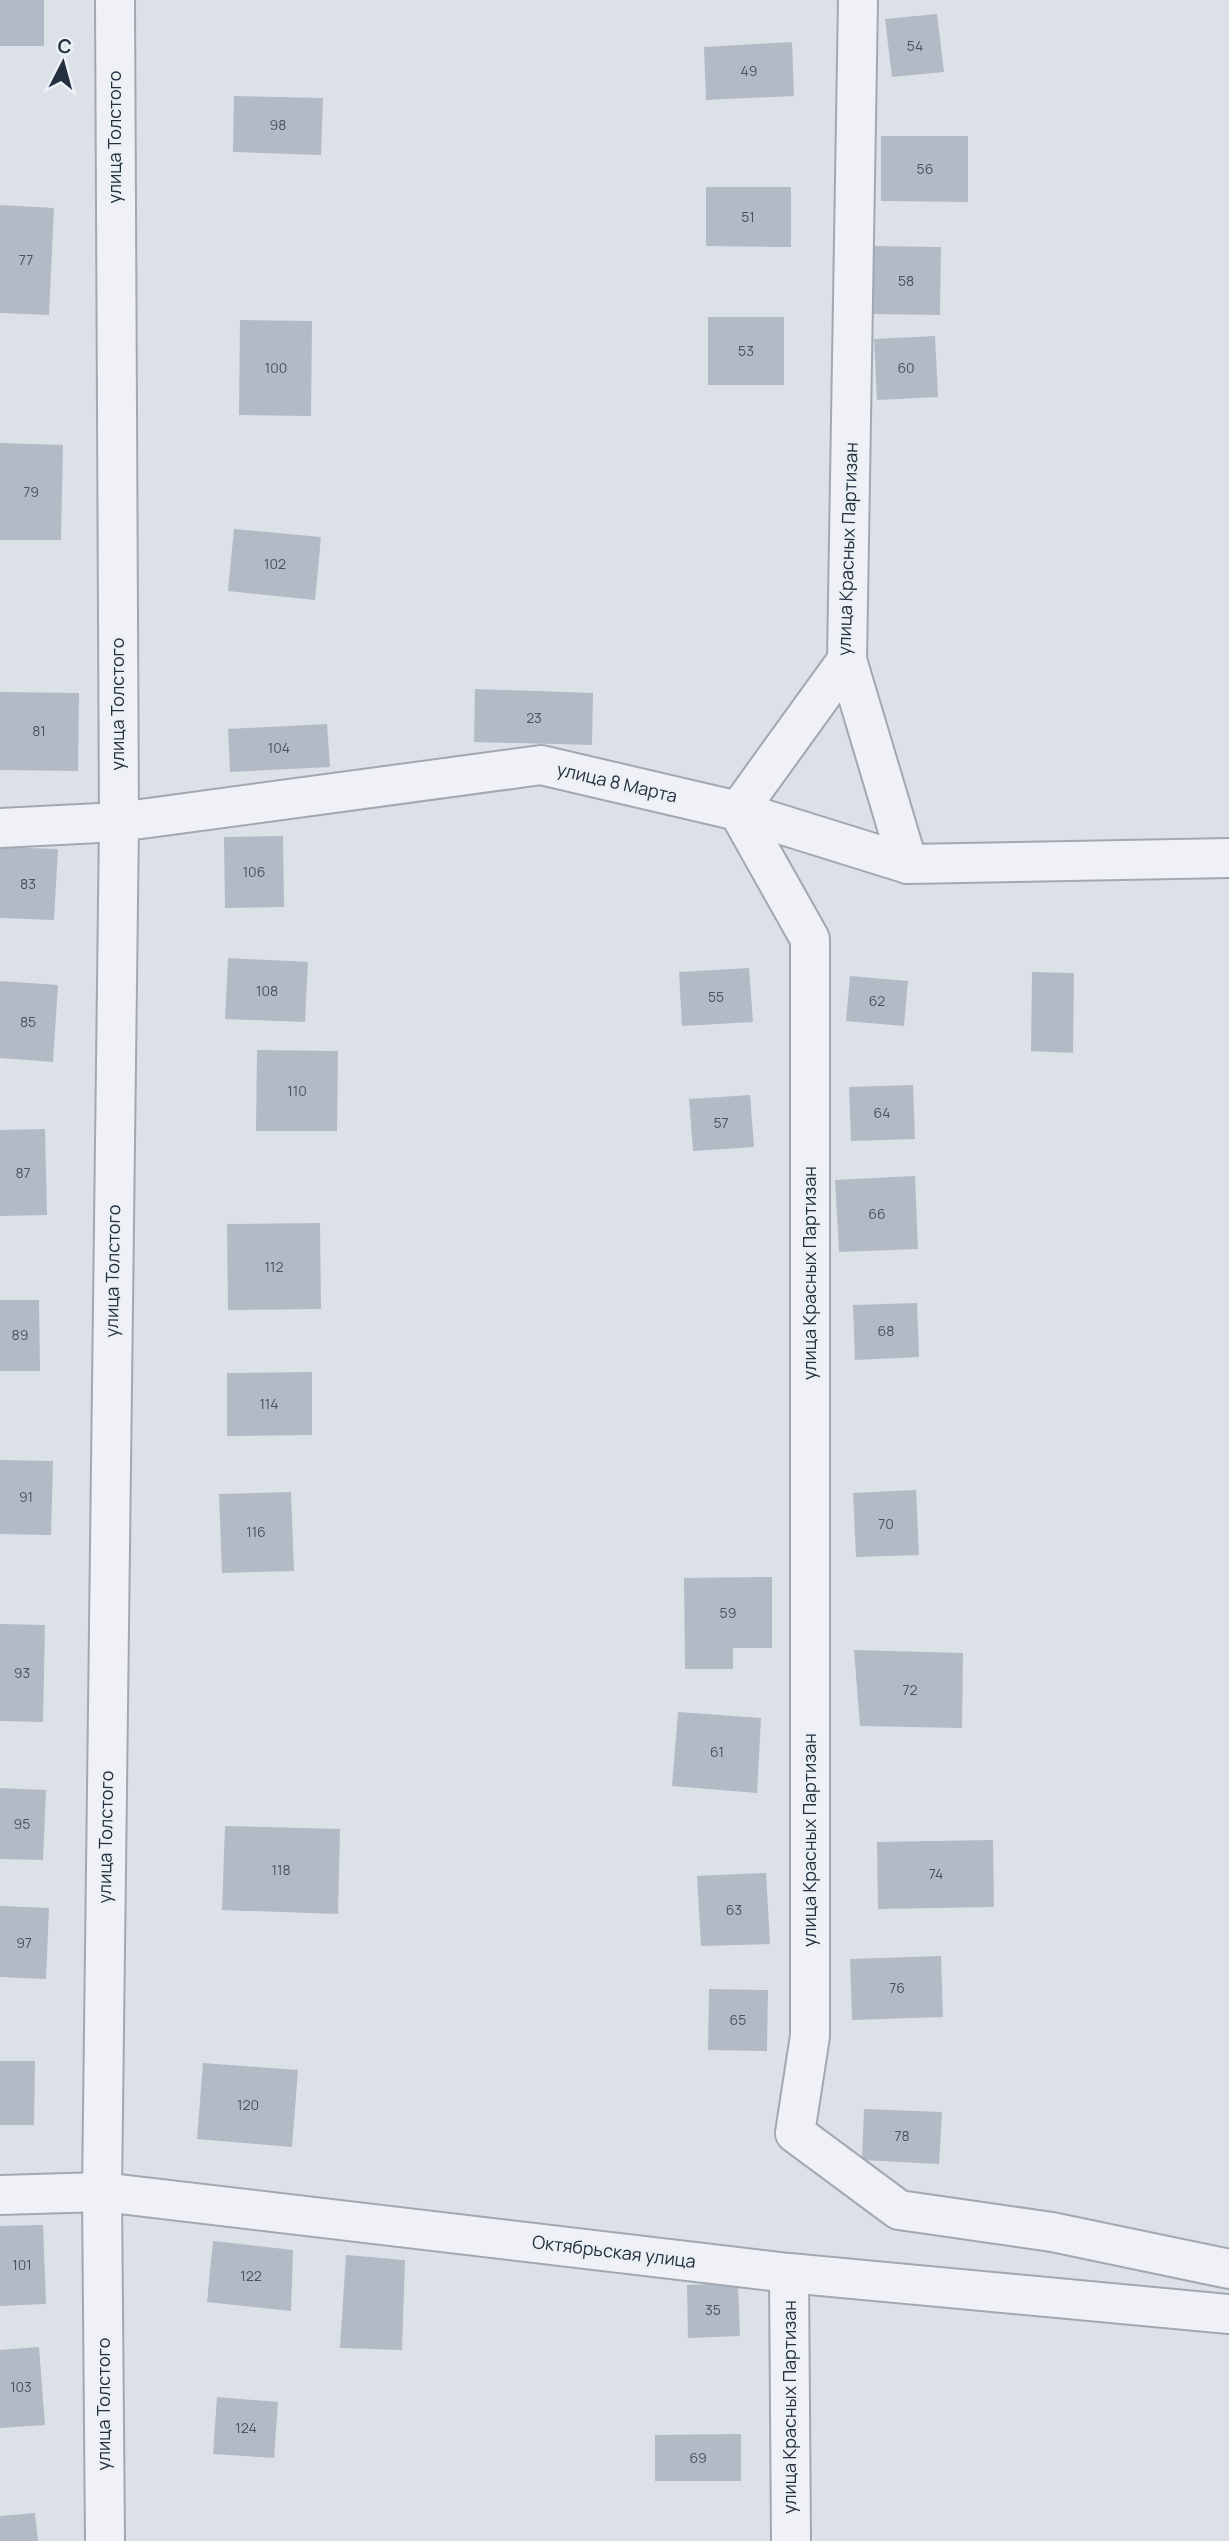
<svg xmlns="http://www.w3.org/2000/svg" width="1229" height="2541" viewBox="0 0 1229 2541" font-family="Manrope,sans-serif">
<rect width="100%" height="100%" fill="#dce1e8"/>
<!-- building -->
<g fill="#b2bac5">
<rect x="0" y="0" width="44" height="46"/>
<path d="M937,14l7,58 -52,5 -7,-58z"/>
<path d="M792,42l2,54 -88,4 -2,-53z"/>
<path d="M234,96l89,2 -2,57 -88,-3z"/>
<path d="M881,136h87v66l-87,-1z"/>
<path d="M706,187h85v60l-85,-1z"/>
<path d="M0,205l54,3 -5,107 -49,-2z"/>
<path d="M873,246l68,1 -1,68 -68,-1z"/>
<rect x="708" y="317" width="76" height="68"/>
<path d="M240,320l72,1 -1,95 -72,-1z"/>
<path d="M935,336l3,61 -61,3 -3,-61z"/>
<path d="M0,443l63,2 -2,95h-61z"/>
<path d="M234,529l87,8 -6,63 -87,-9z"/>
<path d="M475,689l118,4 -1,52 -118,-3z"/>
<path d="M0,692l79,1 -1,78 -78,-1z"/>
<path d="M327,724l3,43 -100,5 -2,-43z"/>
<path d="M283,836l1,71 -59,1 -1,-71z"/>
<path d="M0,847l58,2 -4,71 -54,-2z"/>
<path d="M228,958l80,4 -3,60 -80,-3z"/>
<path d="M749,968l4,54 -71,4 -3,-54z"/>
<path d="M1032,972l42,1 -1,80 -42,-2z"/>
<path d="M850,976l58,5 -4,45 -58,-5z"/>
<path d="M0,981l58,4 -5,77 -53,-4z"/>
<path d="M257,1050l81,1 -1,80h-81z"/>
<path d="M913,1085l2,54 -64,2 -2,-54z"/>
<path d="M750,1095l4,52 -61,4 -4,-52z"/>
<path d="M45,1129l2,86 -47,1v-86z"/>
<path d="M915,1176l3,73 -79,3 -4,-72z"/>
<path d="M320,1223l1,86 -93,1 -1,-86z"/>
<path d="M0,1300h39l1,71h-40z"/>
<path d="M917,1303l2,54 -64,3 -2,-55z"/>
<path d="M312,1372v63l-85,1v-63z"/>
<path d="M0,1460l53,1 -2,74 -51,-1z"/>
<path d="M916,1490l3,65 -63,2 -3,-64z"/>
<path d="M291,1492l3,79 -72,2 -3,-79z"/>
<path d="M772,1577v71h-39v21h-48l-1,-91z"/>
<path d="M0,1624l45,1 -2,97 -43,-1z"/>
<path d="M854,1650l109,3 -1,75 -102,-2z"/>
<path d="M678,1712l83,6 -4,75 -85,-7z"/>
<path d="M0,1788l46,2 -3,70 -43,-1z"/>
<path d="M225,1826l115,3 -2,85 -116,-4z"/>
<path d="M993,1840l1,67 -116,2 -1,-67z"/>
<path d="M766,1873l4,71 -69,2 -4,-70z"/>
<path d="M0,1906l49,2 -3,71 -46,-2z"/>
<path d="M941,1956l2,61 -91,3 -2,-61z"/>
<path d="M709,1989l59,1 -1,61 -59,-1z"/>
<path d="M0,2061h35l-1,64h-34z"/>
<path d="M203,2063l95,7 -6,77 -95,-8z"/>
<path d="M864,2109l78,3 -3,52 -77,-4z"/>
<path d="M43,2225l3,79 -46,2v-80z"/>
<path d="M213,2241l80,9 -2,61 -84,-9z"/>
<path d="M346,2255l59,5 -3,90 -62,-2z"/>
<path d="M738,2283l2,53 -52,2 -1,-53z"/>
<path d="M39,2347l6,78 -45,3v-78z"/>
<path d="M217,2397l61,5 -4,56 -61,-4z"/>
<path d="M741,2434v47h-86v-46z"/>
<path d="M35,2513l3,28h-38v-25z"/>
</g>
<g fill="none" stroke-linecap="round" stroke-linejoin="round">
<!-- minor casing -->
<g stroke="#a1a8b2" stroke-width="42">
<g id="minor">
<path d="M858,0l-11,660 -109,151 72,128v1097l-15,97 104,77 153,22 177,37"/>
<path d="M847,660l61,204"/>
<path d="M0,828l119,-6 422,-57 197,46 170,53 321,-6"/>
<path d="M0,2195l102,-3 687,81 440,41"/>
<path d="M789,2273l2,268"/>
<path d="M105,2541l-3,-349 17,-1370 -4,-822"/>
</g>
</g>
<!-- minor -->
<use href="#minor" stroke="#eff1f6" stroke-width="38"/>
</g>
<g text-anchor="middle" stroke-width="5" stroke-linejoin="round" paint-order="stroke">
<!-- number labels -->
<g font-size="14" fill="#485260">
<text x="915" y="51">54</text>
<text x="749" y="76">49</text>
<text x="278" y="130">98</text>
<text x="925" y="174">56</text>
<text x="748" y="222">51</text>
<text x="26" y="265">77</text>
<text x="906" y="286">58</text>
<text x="746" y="356">53</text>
<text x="276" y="373">100</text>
<text x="906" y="373">60</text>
<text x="31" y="497">79</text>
<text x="275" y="569">102</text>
<text x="534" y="723">23</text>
<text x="39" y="736">81</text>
<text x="279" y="753">104</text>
<text x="254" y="877">106</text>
<text x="28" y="889">83</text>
<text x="267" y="996">108</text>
<text x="716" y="1002">55</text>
<text x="877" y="1006">62</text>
<text x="28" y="1027">85</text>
<text x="297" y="1096">110</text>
<text x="882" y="1118">64</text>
<text x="721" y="1128">57</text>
<text x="23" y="1178">87</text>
<text x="877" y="1219">66</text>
<text x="274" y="1272">112</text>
<text x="886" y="1336">68</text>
<text x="20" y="1340">89</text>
<text x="269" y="1409">114</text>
<text x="26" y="1502">91</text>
<text x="886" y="1529">70</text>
<text x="256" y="1537">116</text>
<text x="728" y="1618">59</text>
<text x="22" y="1678">93</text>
<text x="910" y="1695">72</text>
<text x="717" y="1757">61</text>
<text x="22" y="1829">95</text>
<text x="281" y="1875">118</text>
<text x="936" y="1879">74</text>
<text x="734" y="1915">63</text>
<text x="24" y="1948">97</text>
<text x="897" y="1993">76</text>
<text x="738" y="2025">65</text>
<text x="248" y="2110">120</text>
<text x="902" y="2141">78</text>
<text x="22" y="2270">101</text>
<text x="251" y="2281">122</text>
<text x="713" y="2315">35</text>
<text x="21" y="2392">103</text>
<text x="246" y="2433">124</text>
<text x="698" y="2463">69</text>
</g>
<!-- street labels -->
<g font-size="18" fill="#242f3f" stroke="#ebf0f5">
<text transform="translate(115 137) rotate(-90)" y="6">улица Толстого</text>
<text transform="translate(848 549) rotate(-88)" y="6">улица Красных Партизан</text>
<text transform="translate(118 704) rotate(-90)" y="6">улица Толстого</text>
<text transform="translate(617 783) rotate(13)" y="6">улица 8 Марта</text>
<text transform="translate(113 1271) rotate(-89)" y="6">улица Толстого</text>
<text transform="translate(810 1273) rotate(-90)" y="6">улица Красных Партизан</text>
<text transform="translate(106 1837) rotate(-89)" y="6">улица Толстого</text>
<text transform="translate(810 1840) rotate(-90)" y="6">улица Красных Партизан</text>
<text transform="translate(614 2252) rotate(7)" y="6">Октябрьская улица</text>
<text transform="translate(104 2404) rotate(-90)" y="6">улица Толстого</text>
<text transform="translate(790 2407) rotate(-90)" y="6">улица Красных Партизан</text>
</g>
</g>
<!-- north arrow -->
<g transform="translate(63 63) rotate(6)" stroke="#ebf0f5" stroke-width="5" paint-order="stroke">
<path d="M0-5L12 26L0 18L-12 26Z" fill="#242f3f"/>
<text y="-10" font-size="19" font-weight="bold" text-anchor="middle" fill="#242f3f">С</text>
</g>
</svg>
